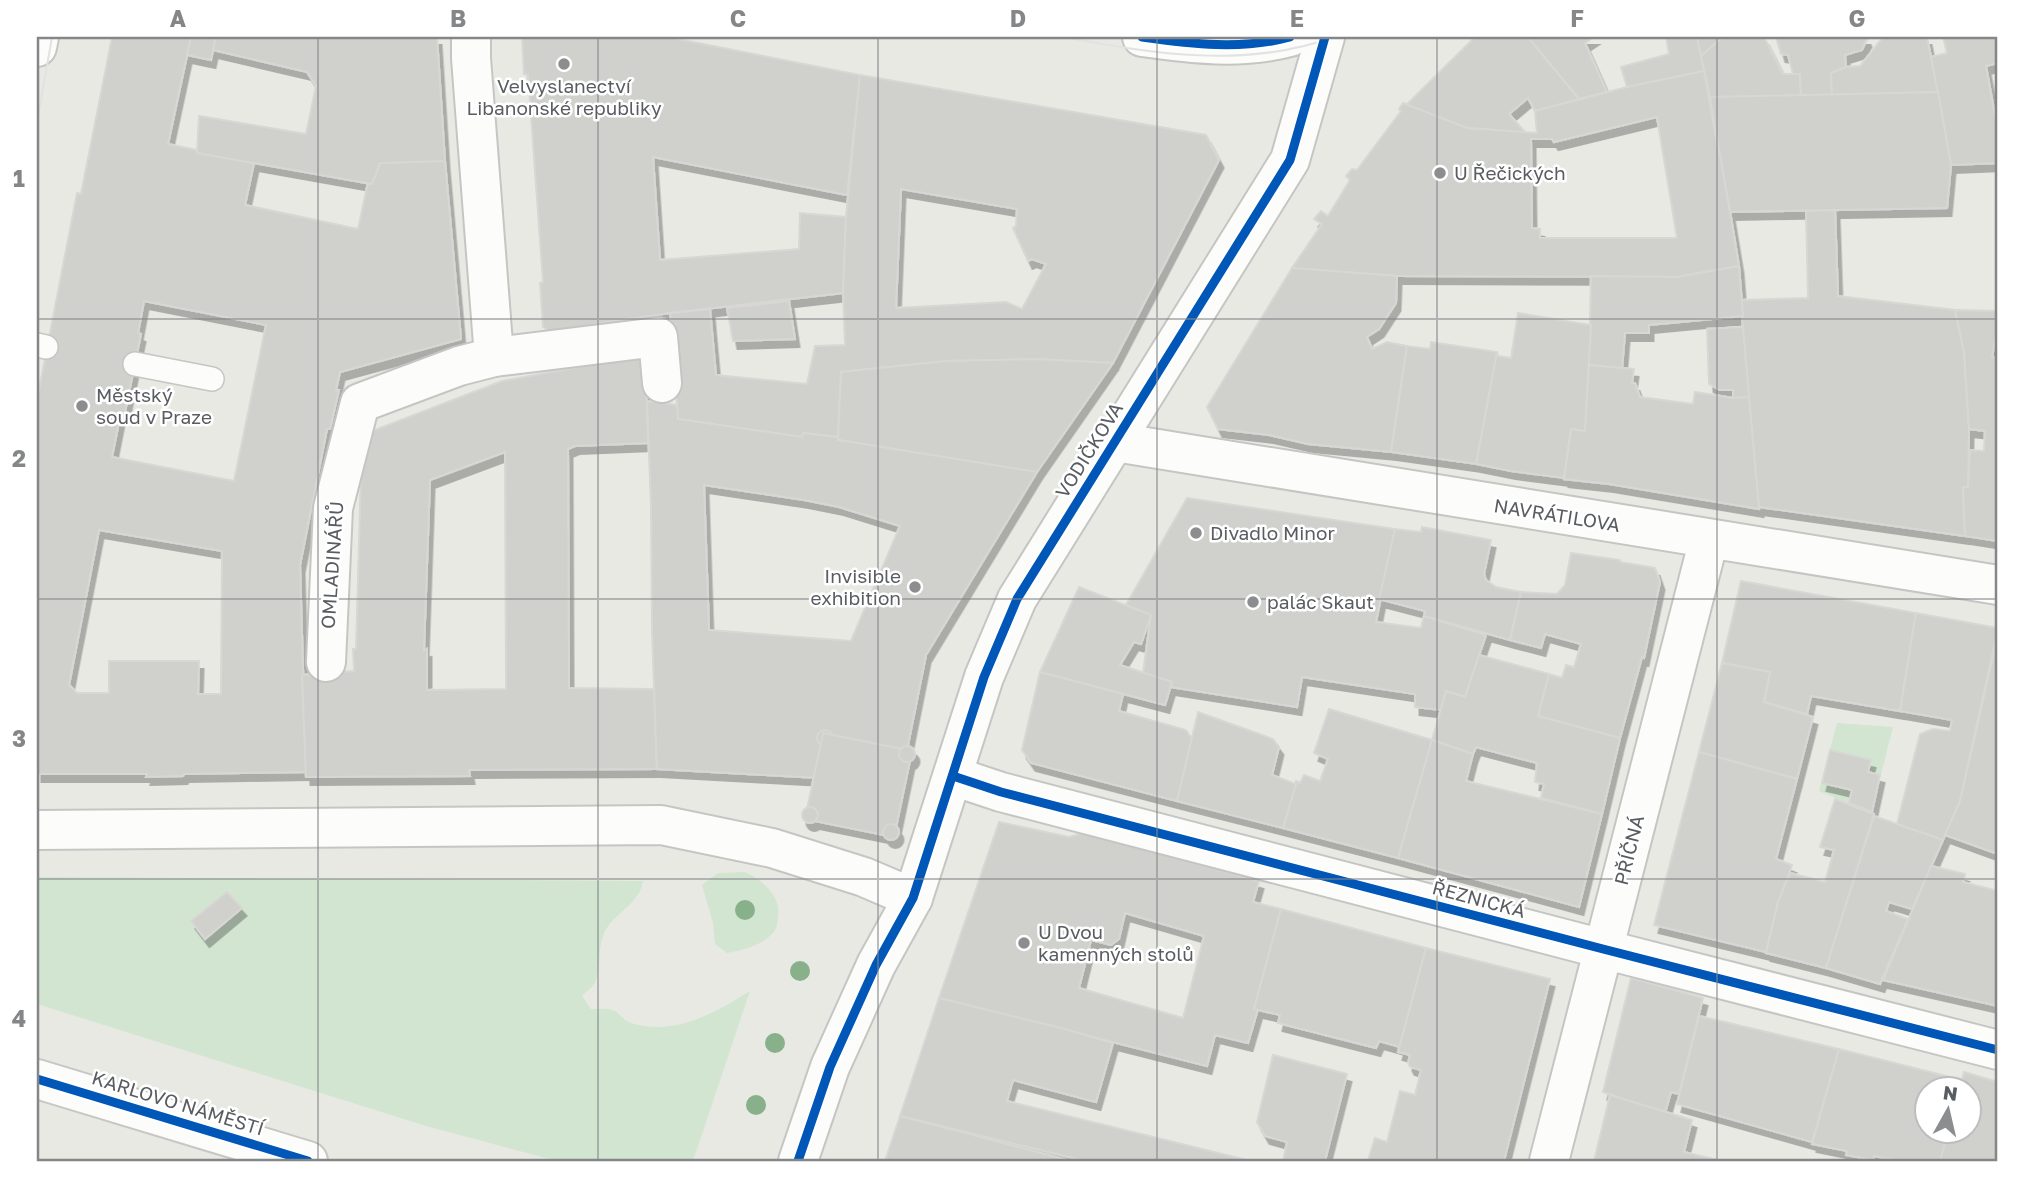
<svg xmlns="http://www.w3.org/2000/svg" width="2035" height="1198" viewBox="0 0 2035 1198" font-family="'Golos Text',sans-serif">
<defs>
<filter id="shadow"><feDropShadow dx="4.5" dy="8" stdDeviation="0" flood-color="#0004"/></filter>
</defs>
<rect width="100%" height="100%" fill="#e9e9e4"/>
<!-- green -->
<g fill="#d1e5d1" fill-rule="evenodd">
<path d="M1837,723l56,4 -22,86 -52,-22z"/>
<path d="M745,872c17,8 37,24 33,46 0,5 -2,12 -5,15 -12,13 -30,17 -46,20l-12,-9 -2,-21 -11,-38 16,-12z"/>
<path d="M37,877l606,4c-3,20 -22,29 -34,44 -15,19 -5,43 -15,59 -3,4 -8,8 -12,12l9,13c7,0 17,-1 22,1 7,3 11,11 18,13 44,13 82,-9 119,-32l-57,170h-136l-131,-35 -389,-122zM227,892l14,16 -50,13z"/>
</g>
<!-- building -->
<g fill="#d0d0cd" stroke="#d8d7d3" stroke-width="2" fill-rule="evenodd" filter="url(#shadow)">
<path d="M112,37h79l-23,107 29,6v3l57,10 -9,42 113,24 10,-47 4,2 8,-21 65,-2 16,178 -121,33 -4,18h3l-9,39h-3l-27,136 6,207 -122,2 -1,2 -37,1 1,-3h-110v-374l40,-207 4,1zM144,301l122,24 -32,156 -122,-24 9,-45h4l16,-78 -3,-1zM99,530l123,21 -1,143h-23l1,-33h-90v32h-32l-8,-8z"/>
<path d="M191,37h25l-5,23 -24,-5z"/>
<path d="M216,37h221l8,124 -65,2 -8,21 -175,-31 2,-37 107,18 10,-48 -9,-14 -94,-22z"/>
<path d="M522,37h146l192,38 -13,120 -194,-38 7,103 139,-11 1,-36 46,4 -3,76 -173,20 -76,11 1,3 -44,5 -8,-5 -3,-44 3,-1 -15,-208h-4z"/>
<path d="M1475,37h53l51,62 -44,12 -7,-13 -19,16 16,18 -58,-4 -61,-23z"/>
<path d="M1528,37h66l-9,6 22,49 -28,7z"/>
<path d="M1666,37h31l7,34 -77,16 -6,-20 48,-13z"/>
<path d="M1697,37h26l-22,19z"/>
<path d="M1723,37h41l19,37h17l1,22 -91,1 -9,-41z"/>
<path d="M1776,37h90l1,2 -5,11 -17,5 1,12 -15,6 1,22 -31,1 -1,-22h-7l-5,-19 -7,-1z"/>
<path d="M1927,37l11,55 -106,3 -1,-22 15,-6 14,-1 23,-29z"/>
<path d="M1943,37h55v26l-12,3 12,66v31l-47,2 -20,-108 16,-4z"/>
<path d="M1704,71l13,73h2l20,122 -62,11 -280,-1 -105,-8 30,-44 -8,-5 7,-8 7,5 22,-36 -4,-4 6,-7 5,1 44,-59 -2,-2 4,-6 64,25 70,5 -2,-22 92,-24zM1657,117l20,121h-137v-9l-8,-1 -1,-89h21l2,3z"/>
<path d="M860,75l346,60 13,25 -106,203 -77,-4 -90,2 -105,11 -3,65 -35,-4 -1,4 -124,-18 -8,-106 40,-4 6,66 91,9 8,-38 30,-1 -2,-52 3,-76zM901,189l116,20 -1,17 -3,2 15,33 4,-2 14,5 -24,45 -16,-7 -110,6z"/>
<path d="M1938,92l13,73 -4,43 -217,4 -20,-115z"/>
<path d="M1835,210l3,86 117,14 9,42 5,77 -1,58h-5l2,49 -206,-29 -13,-129 -5,-78 67,-2 -2,-87z"/>
<path d="M1739,266l4,50 -94,9v8h-24l-3,36 -33,-4 2,-89 86,1z"/>
<path d="M1292,268l105,8 -1,27 -17,26 -12,8 5,12 15,-7 20,4 -16,106 -83,-8 -39,-9 -51,-6 -11,-22z"/>
<path d="M789,301l6,38 -62,2 -6,-33z"/>
<path d="M1955,310l43,1v14l-6,32 6,1v183l-33,-5 -2,-49h5l2,-37 14,1 1,-20 -16,-2 -5,-77z"/>
<path d="M1518,313l73,12 -6,106 -14,-2 -7,49 -53,-7 -35,-7 21,-112 1,4 13,2z"/>
<path d="M1743,327l6,70 -16,1v-8h-13l-11,-6 -2,-55z"/>
<path d="M1431,342l66,10 -21,112 -85,-12 16,-106 23,3z"/>
<path d="M640,356l7,45 1,42 -73,3 -7,3 1,239 85,1 3,80 -188,1 1,6 -164,1 -4,-102 52,-4 -1,-22h3l6,-214 140,-54zM505,452l1,237 -79,1v-41l-3,1 6,-170z"/>
<path d="M1036,359l77,4 -76,109 -199,-32 3,-68 105,-11z"/>
<path d="M1589,365l45,4 -2,14h3l5,14 53,7 2,-12 38,6 16,-1 10,112 -150,-25 -45,-5 7,-50 14,2z"/>
<path d="M647,401l30,4 1,14 124,18 1,-4 35,4v3l199,32 -111,183 -20,100 -79,-16 -9,39 -161,-9 -5,-137 -1,-125zM704,485l100,15 35,7 61,19 -49,115 -142,-11z"/>
<path d="M1187,498l208,31 -19,93 45,6 3,-12 62,19 -21,62 -19,-6 -5,19 -26,-3v-13l-113,-17 -5,30 -127,-20 2,-5 -29,-9 8,-58 -25,-10z"/>
<path d="M1422,527l69,13 -7,34 2,6 10,7 25,5 -11,48 -86,-24 1,-5 -46,-12 16,-70 26,3z"/>
<path d="M1571,553l49,7v2l35,6 5,14 -16,76 -2,-1 -22,81 -82,-22 11,-42 13,4 4,-13 8,2 7,-23 -36,-10 -4,14 -31,-8 11,-48 36,2 8,-9z"/>
<path d="M1741,581l175,32 -16,98 -89,-15 -4,18 -43,-12 6,-30 -48,-9z"/>
<path d="M1079,587l72,28 -10,29 -7,-2 -14,23 52,17 -7,23 -125,-33z"/>
<path d="M1916,613l82,15 -38,173 -17,39 -46,-16 23,-90 13,-5 17,2 2,-11 -52,-9z"/>
<path d="M1998,635v219l-53,-19 15,-34z"/>
<path d="M1479,655l70,19 -11,42 82,22 -18,76 -61,-16 3,-14 -9,-2 2,-19 -61,-16 -3,7 -41,-14 14,-49 19,6z"/>
<path d="M1722,663l48,9 -6,30 49,15 -16,62 -98,-27z"/>
<path d="M1040,672l83,22 -4,17 67,19 6,9 -15,62 -146,-38 -9,-13z"/>
<path d="M1329,709l103,31 -34,118 -115,-30 13,-47 4,2 4,-8 16,6 8,-22 -14,-6z"/>
<path d="M1198,712l75,27 6,8 -7,28 24,9 -13,44 -106,-27z"/>
<circle cx="825" cy="738" r="8"/>
<path d="M823,733l89,18 -18,86 -89,-18z"/>
<path d="M1432,740l41,14 -7,27 136,33 -23,93 -181,-49z"/>
<circle cx="907" cy="754" r="8"/>
<path d="M1830,750l41,10 -3,12 12,3 -8,37 -23,-9 3,-13 -30,-7z"/>
<path d="M1699,752l98,27 -21,80 16,6 -14,37 -12,50 -112,-27z"/>
<path d="M1835,799l39,15 -48,154 -60,-15 12,-51 12,-29 35,9 9,-32 -14,-3z"/>
<circle cx="810" cy="815" r="8"/>
<path d="M1874,816l69,24 -31,69 -23,-7 -3,9 22,8 -28,65 -54,-16z"/>
<path d="M999,822l70,15 14,-4 176,48 -6,21 28,7 -27,100h4l-10,34 -33,-8 -8,31 -268,-68zM1125,913l79,23 -21,82 -104,-30 12,-48 20,5 8,-6z"/>
<circle cx="891" cy="832" r="8"/>
<path d="M1931,866l34,8 -2,8 35,9v115l-115,-26z"/>
<path d="M227,892l15,16 -37,31 -14,-18z"/>
<path d="M1281,909l145,39 -26,99 -21,-6 -3,7 -98,-25 2,-8 -26,-6z"/>
<path d="M1426,948l124,31 -46,182 -136,-1 7,-22 12,4 13,-51 15,4 6,-25 -11,-3 -2,-4 2,-8 -12,-3z"/>
<path d="M1631,978l72,20 -24,96 -8,-2 -6,21 -62,-21z"/>
<path d="M939,998l122,30 52,15 -17,59 -83,-22 -6,21 244,60h-166l-185,-45z"/>
<path d="M1699,1016l140,33 -27,93 -135,-38z"/>
<path d="M1839,1049l123,31 -3,10h-33v42h22l-8,29h-41l-25,-5 -1,4 -27,-5 1,-4 -35,-7z"/>
<path d="M1273,1055l74,19 -22,87h-42l4,-19 -22,-6 -8,-14z"/>
<path d="M1964,1072l34,10v79h-58l8,-29h20v-42h-9z"/>
<path d="M1610,1095l82,25 -8,32 38,9h-128z"/>
<path d="M900,1116l92,24 79,21h-186z"/>
</g>
<g fill="none" stroke-linecap="round" stroke-linejoin="round">
<!-- lane casing -->
<g stroke="#c5c6c4" stroke-width="26">
<g id="lane">
<path d="M37,345l9,2"/>
<path d="M135,364l77,15"/>
</g>
</g>
<!-- street casing -->
<g stroke="#c5c6c4" stroke-width="42">
<g id="street">
<path d="M471,37v21l23,299 164,-20 4,46"/>
<path d="M1142,37c49,7 100,13 148,0"/>
<path d="M37,47l2,-10"/>
<path d="M1115,442l883,143"/>
<path d="M326,662l7,-154 27,-105 99,-37 35,-9"/>
<path d="M953,776l48,16 602,157 395,101"/>
<path d="M37,830l624,-5 111,23 92,29 49,21"/>
<path d="M798,1161l32,-94 46,-102 37,-67 71,-221 33,-78 273,-439 35,-123"/>
<path d="M1549,1161l160,-622"/>
</g>
</g>
<!-- secondary casing -->
<g stroke="#c6c6c5" stroke-width="42">
<path id="secondary" d="M37,1079l271,82"/>
</g>
<!-- lane -->
<use href="#lane" stroke="#fcfcfb" stroke-width="23"/>
<!-- street -->
<use href="#street" stroke="#fcfcfb" stroke-width="38"/>
<!-- secondary -->
<use href="#secondary" stroke="#fcfcfb" stroke-width="38"/>
<!-- tram -->
<g stroke="#e1e2e1" stroke-width="2">
<path d="M1064,37c91,17 181,32 270,0"/>
<path d="M37,123l15,-86"/>
</g>
<!-- cycleway casing -->
<g stroke="#fff" stroke-width="13">
<g id="cycleway">
<path d="M1142,37c49,7 100,13 148,0"/>
<path d="M953,776l48,16 602,157 395,101"/>
<path d="M37,1079l271,82"/>
<path d="M798,1161l32,-94 46,-102 37,-67 71,-221 33,-78 273,-439 35,-123"/>
</g>
</g>
<!-- cycleway -->
<use href="#cycleway" stroke="#0057b8" stroke-width="9"/>
</g>
<!-- trees -->
<g fill="#88b08b">
<circle cx="745" cy="910" r="10"/>
<circle cx="800" cy="971" r="10"/>
<circle cx="775" cy="1043" r="10"/>
<circle cx="756" cy="1105" r="10"/>
</g>
<!-- grid -->
<path fill="none" stroke="#848688" stroke-width="2" stroke-opacity="0.55" d="M318,37v1124M598,37v1124M878,37v1124M1157,37v1124M1437,37v1124M1717,37v1124M37,319h1961M37,599h1961M37,879h1961"/>
<!-- markers -->
<g fill="#8b8d8f" stroke="#fff" stroke-width="2.5">
<circle cx="564" cy="64" r="7"/>
<circle cx="1440" cy="173" r="7"/>
<circle cx="82" cy="406" r="7"/>
<circle cx="1196" cy="533" r="7"/>
<circle cx="915" cy="587" r="7"/>
<circle cx="1253" cy="602" r="7"/>
<circle cx="1024" cy="943" r="7"/>
</g>
<g text-anchor="middle" stroke-width="5" stroke-linejoin="round" paint-order="stroke">
<!-- poi labels -->
<g font-size="19" fill="#595c61" stroke="#fff" text-anchor="start">
<text x="564" y="93" text-anchor="middle">Velvyslanectví<tspan x="564" dy="22">Libanonské republiky</tspan></text>
<text x="1454" y="180">U Řečických</text>
<text x="96" y="402">Městský<tspan x="96" dy="22">soud v Praze</tspan></text>
<text x="1210" y="540">Divadlo Minor</text>
<text x="901" y="583" text-anchor="end">Invisible<tspan x="901" dy="22">exhibition</tspan></text>
<text x="1267" y="609">palác Skaut</text>
<text x="1038" y="939">U Dvou<tspan x="1038" dy="22">kamenných stolů</tspan></text>
</g>
<!-- street labels -->
<g font-size="19" fill="#595c61" stroke="#fff">
<text transform="translate(1089 450) rotate(-58)" y="7">VODIČKOVA</text>
<text transform="translate(1557 515) rotate(9)" y="7">NAVRÁTILOVA</text>
<text transform="translate(332 565) rotate(-86)" y="7">OMLADINÁŘŮ</text>
<text transform="translate(1629 850) rotate(-76)" y="7">PŘÍČNÁ</text>
<text transform="translate(1479 899) rotate(15)" y="7">ŘEZNICKÁ</text>
<text transform="translate(178 1103) rotate(17)" y="7">KARLOVO NÁMĚSTÍ</text>
</g>
</g>
<!-- border -->
<rect width="2035" height="1198" fill="none" stroke="#ffffff" stroke-width="77"/>
<!-- north arrow -->
<g transform="translate(1948 1110) rotate(8)"><circle r="33" fill="#ffffff" stroke="#bdbec0" stroke-width="2"/>
<path d="M0-5L12 26L0 18L-12 26Z" fill="#8b8d8f"/>
<text y="-10" font-size="19" font-weight="bold" text-anchor="middle" fill="#595c61">N</text>
</g>
<rect x="38" y="38" width="1958" height="1122" fill="none" stroke="#848688" stroke-width="2.5"/>
<g font-size="23" text-anchor="middle" font-weight="bold" fill="#848688">
<text x="178" y="27">A</text>
<text x="458" y="27">B</text>
<text x="738" y="27">C</text>
<text x="1018" y="27">D</text>
<text x="1297" y="27">E</text>
<text x="1577" y="27">F</text>
<text x="1857" y="27">G</text>
<text x="19" y="187">1</text>
<text x="19" y="467">2</text>
<text x="19" y="747">3</text>
<text x="19" y="1027">4</text>
</g>
</svg>
